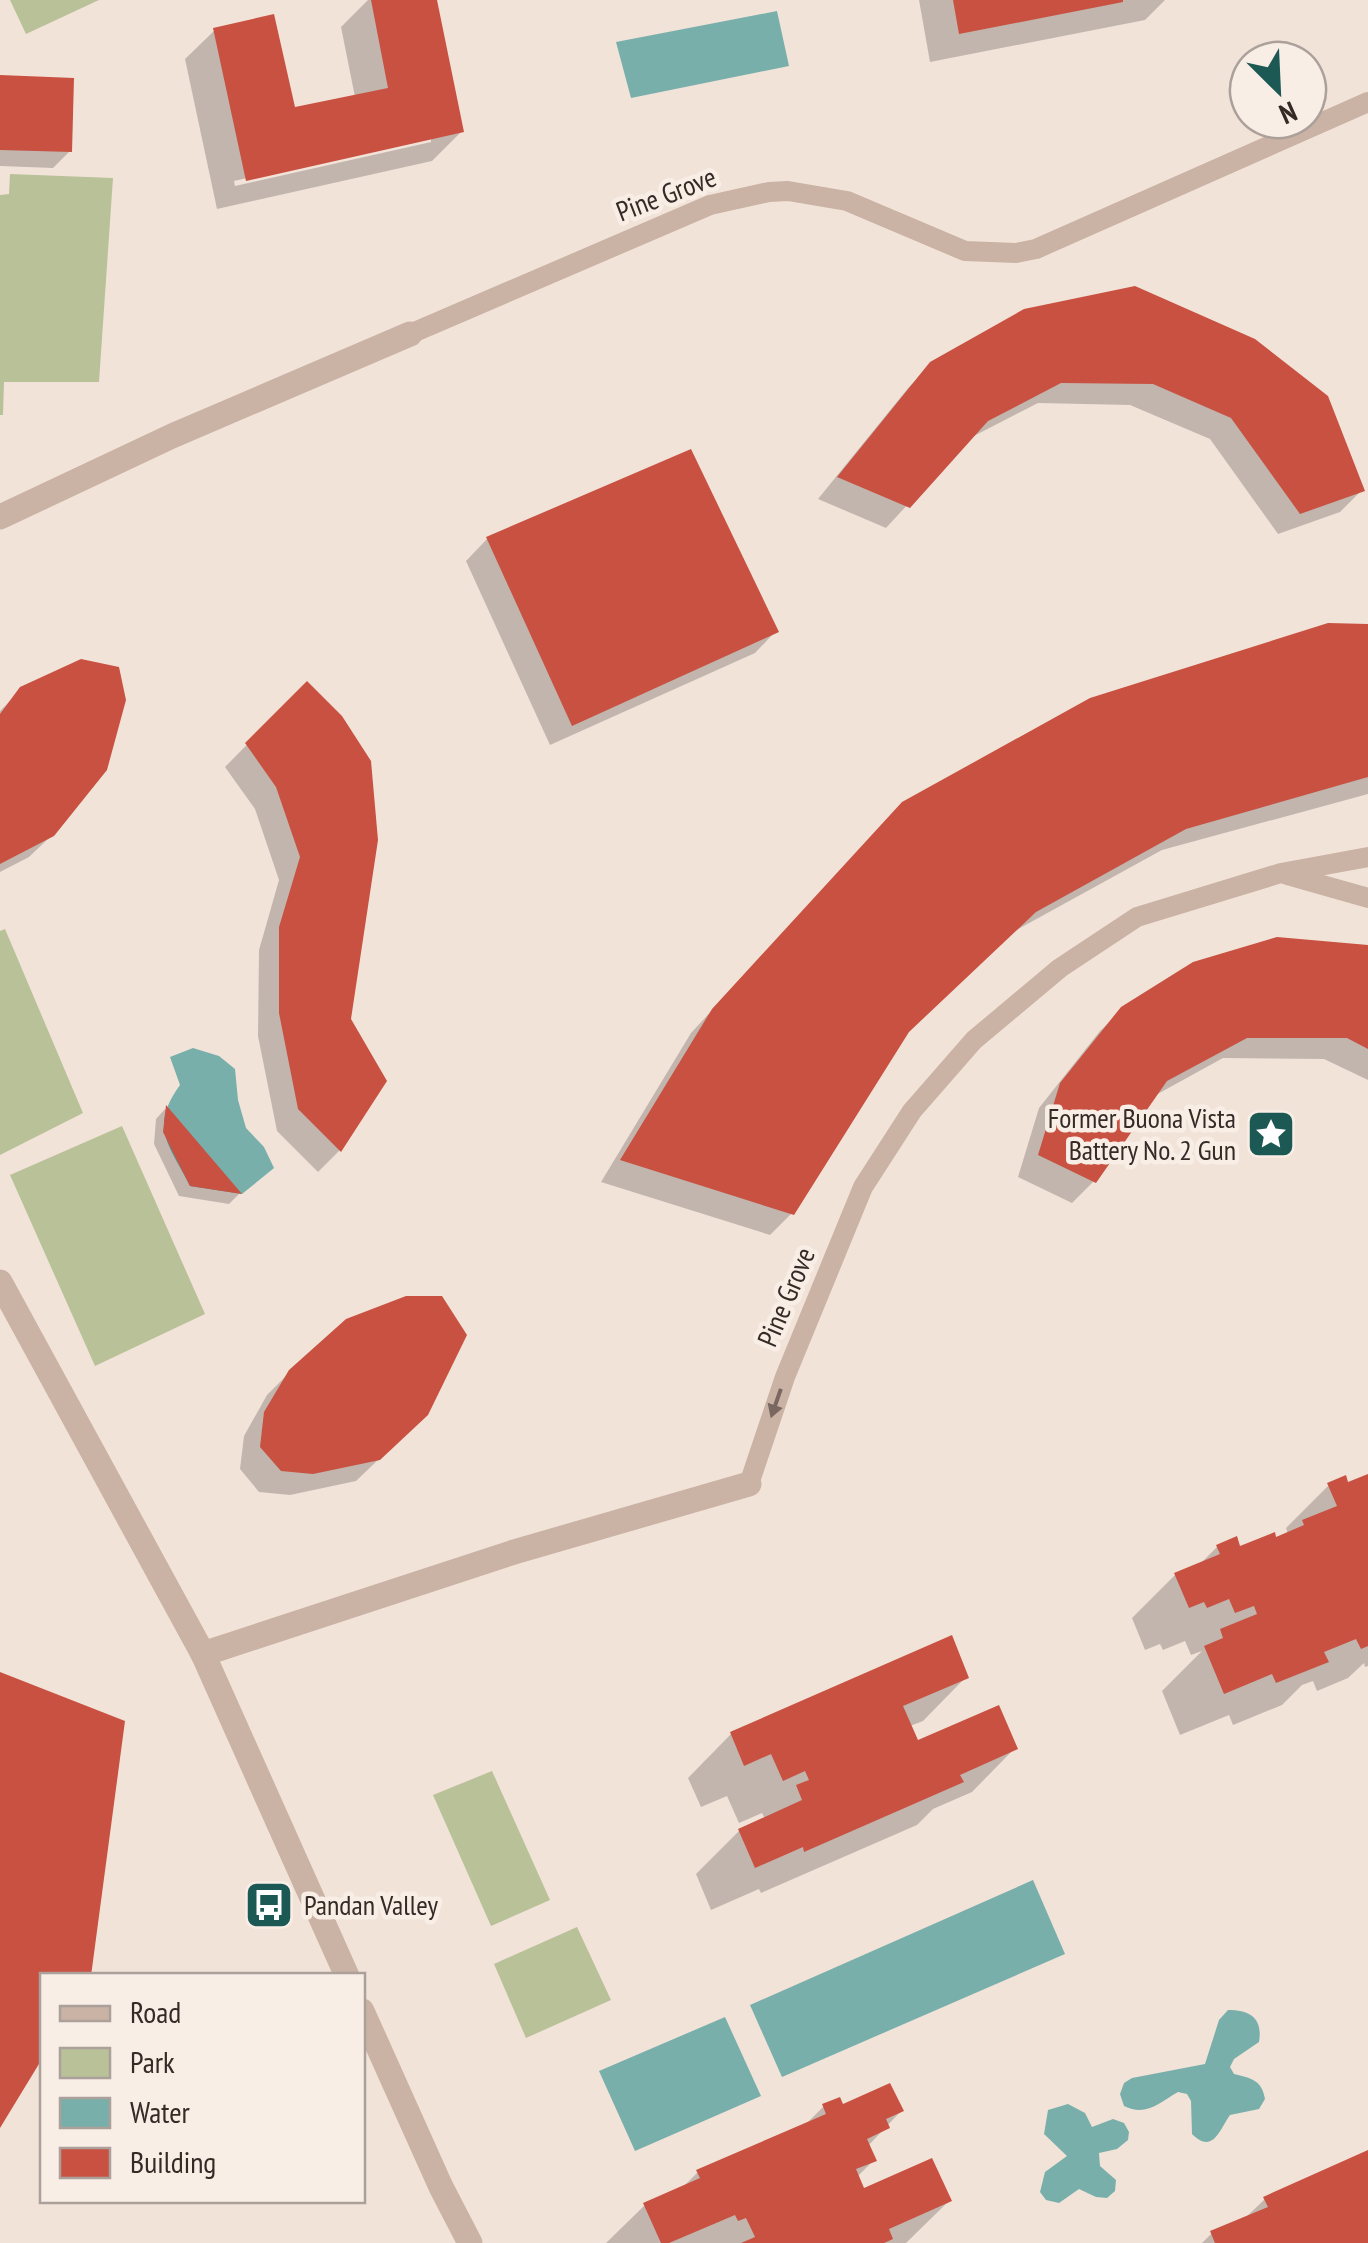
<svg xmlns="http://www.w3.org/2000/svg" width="1368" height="2243" viewBox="0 0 1368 2243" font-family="'PT Sans Narrow',sans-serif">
<rect width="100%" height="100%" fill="#f2e3d9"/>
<!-- green -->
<g fill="#b9c199">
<path d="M10,0h89l-73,34z"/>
<path d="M10,174l103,4 -14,204h-95l-1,33h-3v-220l9,-1z"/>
<path d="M5,929l78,184 -83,42v-224z"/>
<path d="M122,1126l83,188 -110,52 -85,-191z"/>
<path d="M492,1771l58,129 -59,26 -58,-131z"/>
<path d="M577,1927l34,73 -85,38 -32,-74z"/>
</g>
<!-- water -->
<g fill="#78afab">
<path d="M777,11l12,55 -158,32 -15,-56z"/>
<path d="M193,1048l26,8 16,13 3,31 8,28 18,19 10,21 -32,26 -52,-8c-21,-42 -41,-58 -10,-101l-10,-28z"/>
<path d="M1033,1880l32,74 -283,123 -32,-72z"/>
<path d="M1228,2010c23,0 35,9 31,32l-25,17 -4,8 4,7c17,4 28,6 31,25l-6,10 -29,6c-10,14 -17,40 -38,19l-1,-33 -4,-7 -9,-2c-19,11 -32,25 -54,14l-4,-12 4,-11 8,-5 73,-14 14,-44z"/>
<path d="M725,2017l36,79 -126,55 -36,-80z"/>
<path d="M1068,2104l17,9 7,14 21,-8 11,4 5,9 -1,8 -11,9 -18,4 1,13 16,14 -1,11 -8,7 -11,-1 -17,-8 -20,14 -13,-3 -6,-8 5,-20 22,-16 -23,-22 4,-24z"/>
</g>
<!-- shadow -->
<g fill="#0003" fill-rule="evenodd">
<path d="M368,0h66l27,132 -29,29 -215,48 -32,-150 30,-29 78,80 62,-13 -14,-70zM431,137v5l-196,44 -1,-5z"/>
<path d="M919,0h246l-20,20 -215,42z"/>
<path d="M0,77l70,74 -17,17 -53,-2z"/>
<path d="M1135,289l227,201 -22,22 -62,22 -68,-95 -80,-34 -92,-2 -70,36 -82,89 -68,-29 91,-112 23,-23z"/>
<path d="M690,453l86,178 -21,22 -205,92 -84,-184 21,-22z"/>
<path d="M1368,627v167l-206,56 -151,83 -106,100 -113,180 -22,22 -169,-53 90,-149 190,-206z"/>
<path d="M307,684l42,336 35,61 -45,70 -21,21 -41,-41 -19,-95 1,-86 20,-70 -24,-71 -30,-42z"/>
<path d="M22,689l30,146 -23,22 -29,15v-161z"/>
<path d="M1277,940l91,7v133l-44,-21 -101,-1 -69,38 -60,85 -22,22 -54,-26 21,-69 61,-77 23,-22z"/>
<path d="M165,1109l74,85 -10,10 -50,-8 -25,-52 2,-25z"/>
<path d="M290,1372l113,64 -47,45 -66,14 -31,-3 -19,-23 4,-33 23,-41z"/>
<path d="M1368,1477v189l-3,1 -1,-4 -16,15 -31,13 -4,-10 -11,4 -20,20 -49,20 -4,-10 -49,20 -18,-44 40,-40 -11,4 -6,-14 -22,9 -3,-6 -15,6 -13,-32 43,-43 24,-10 18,-18 22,2 49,-15 -2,-6 43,-43h18z"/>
<path d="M966,1677l-43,44 -13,5 7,18 98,4 -43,44 -39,17 -16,16 -156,68 -2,-4 -48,21 -15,-36 43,-43 26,-12 -3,-6 -23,10 -12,-27 -26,11 -13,-29 43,-44z"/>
<path d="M838,2100l3,8 60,3 -33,35 6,14 -17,17 6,14 86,10 -43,42h-300l39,-38 35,-15 18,-18 106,-46 19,-19z"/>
<path d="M1368,2153v90h-166l9,-9 33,-15 21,-20z"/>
</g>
<!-- building -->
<g fill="#c85141">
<path d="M371,0h66l27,132 -218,49 -33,-153 61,-14 21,93 93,-19z"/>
<path d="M953,0h170v2l-164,32z"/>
<path d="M0,75l74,3 -2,74 -72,-2z"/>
<path d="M1135,286l120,53 73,57 37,95 -65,23 -69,-96 -78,-34 -92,-1 -73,38 -78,87 -73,-31 93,-115 94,-53z"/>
<path d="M691,449l88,183 -207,94 -86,-189z"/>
<path d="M1328,623l40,1v153l-182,52 -150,83 -127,120 -115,183 -174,-55 92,-151 190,-207 188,-104z"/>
<path d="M81,659l38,8 7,33 -19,70 -53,66 -54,28v-150l20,-27z"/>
<path d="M307,681l35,35 29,45 7,79 -27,179 36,62 -46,71 -43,-43 -19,-96v-86l21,-70 -24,-70 -31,-44z"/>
<path d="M1277,937l91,8v104l-21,-11h-100l-80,43 -71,102 -58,-28 22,-72 61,-76 72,-45z"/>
<path d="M166,1105l76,89 -52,-8 -27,-54z"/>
<path d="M406,1296h36l25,39 -39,80 -48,45 -67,14 -32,-3 -21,-24 4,-35 25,-42 57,-51z"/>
<path d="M1368,1474v172l-7,3 -5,-10 -32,13 5,10 -53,21 -4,-9 -48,20 -20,-48 19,-8 -3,-9 37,-15 -3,-8 -19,7 -6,-14 -22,9 -3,-6 -15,6 -15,-35 46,-19 -4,-9 21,-9 3,10 35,-14 1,5 28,-12 -2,-5 35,-14 -10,-23 19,-8 2,7z"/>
<path d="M952,1635l17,43 -66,28 15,34 81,-35 19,44 -58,26 4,7 -160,70 -1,-5 -48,21 -17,-39 64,-29 -6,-15 13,-5 -4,-9 -22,10 -12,-27 -27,12 -14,-34z"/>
<path d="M0,1672l125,49 -34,255h-49v83l-42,69z"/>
<path d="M890,2083l14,28 -18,8 4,9 -23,11 10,22 -21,8 8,19 68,-30 20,43 -63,28 4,10 -9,4h-143l14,-6 -9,-19 -8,3 -3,-6 -66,28h-8l-18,-40 57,-25 -4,-8 130,-56 -4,-10 18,-7 3,7z"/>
<path d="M1368,2150v93h-153l-5,-12 58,-24 -5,-10z"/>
</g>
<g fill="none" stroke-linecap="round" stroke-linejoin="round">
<!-- lane -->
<g stroke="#cab2a5" stroke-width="20">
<path d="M410,334l300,-129 59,-13 19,-1 59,10 118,50 51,2 20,-4 332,-147"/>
<path d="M1287,875l81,23"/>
<path d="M749,1484l36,-107 78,-190 49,-76 62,-71 86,-72 77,-51 144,-44 87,-16"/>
</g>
<!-- street -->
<g stroke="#cab2a5" stroke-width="25">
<path d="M0,517l172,-81 238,-102"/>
<path d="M0,1282l203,372 144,322"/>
<path d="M203,1654l311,-102 235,-68"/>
<path d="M362,2011l79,176 29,56"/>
</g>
</g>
<!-- one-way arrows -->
<defs><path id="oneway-solid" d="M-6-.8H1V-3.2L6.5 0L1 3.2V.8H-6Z" transform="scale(2.5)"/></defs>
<use fill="#796760" href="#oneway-solid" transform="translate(776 1403) rotate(109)"/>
<!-- icons -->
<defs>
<g id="sight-square" transform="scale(2.5)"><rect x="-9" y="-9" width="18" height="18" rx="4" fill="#1c5854" stroke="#f9eee6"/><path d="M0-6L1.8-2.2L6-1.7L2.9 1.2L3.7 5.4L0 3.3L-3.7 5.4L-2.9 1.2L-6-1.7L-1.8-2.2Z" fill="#fff"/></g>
<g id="bus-square" transform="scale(2.5)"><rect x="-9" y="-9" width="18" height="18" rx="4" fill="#1c5854" stroke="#f9eee6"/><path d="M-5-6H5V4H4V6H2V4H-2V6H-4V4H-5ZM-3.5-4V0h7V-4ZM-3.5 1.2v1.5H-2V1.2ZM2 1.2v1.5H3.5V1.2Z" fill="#fff"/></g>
</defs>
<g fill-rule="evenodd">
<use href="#sight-square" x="1271" y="1134"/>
<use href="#bus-square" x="269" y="1905"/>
</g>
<g text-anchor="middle" stroke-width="9" stroke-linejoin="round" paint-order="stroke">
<!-- street labels -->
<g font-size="28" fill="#362a27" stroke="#f9eee6">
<text transform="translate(666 194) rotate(-21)" y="10">Pine Grove</text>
<text transform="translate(786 1297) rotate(-67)" y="10">Pine Grove</text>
</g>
<!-- poi labels -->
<g font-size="28" fill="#362a27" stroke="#f9eee6" text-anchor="end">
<text x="1236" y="1128">Former Buona Vista<tspan x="1236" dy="32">Battery No. 2 Gun</tspan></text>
<text x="304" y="1915" text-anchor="start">Pandan Valley</text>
</g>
</g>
<!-- legend -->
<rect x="40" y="1973" width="325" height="230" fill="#f9eee6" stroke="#aba09a" stroke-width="2.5"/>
<rect x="60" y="2006" width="50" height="15" fill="#cab2a5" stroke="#aba09a" stroke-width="2.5"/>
<text x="130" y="2023" font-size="30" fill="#362a27">Road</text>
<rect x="60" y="2048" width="50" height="30" fill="#b9c199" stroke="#aba09a" stroke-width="2.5"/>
<text x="130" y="2073" font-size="30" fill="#362a27">Park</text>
<rect x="60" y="2098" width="50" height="30" fill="#78afab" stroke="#aba09a" stroke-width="2.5"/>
<text x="130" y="2123" font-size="30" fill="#362a27">Water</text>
<rect x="60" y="2148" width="50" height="30" fill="#c85141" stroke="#aba09a" stroke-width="2.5"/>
<text x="130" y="2173" font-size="30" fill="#362a27">Building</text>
<!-- north arrow -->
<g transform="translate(1278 90) rotate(156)"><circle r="48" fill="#f9eee6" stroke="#aba09a" stroke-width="2.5"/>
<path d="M0-8L18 38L0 25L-18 38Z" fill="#1c5854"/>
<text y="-15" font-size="28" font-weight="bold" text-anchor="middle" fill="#362a27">N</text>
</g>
</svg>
